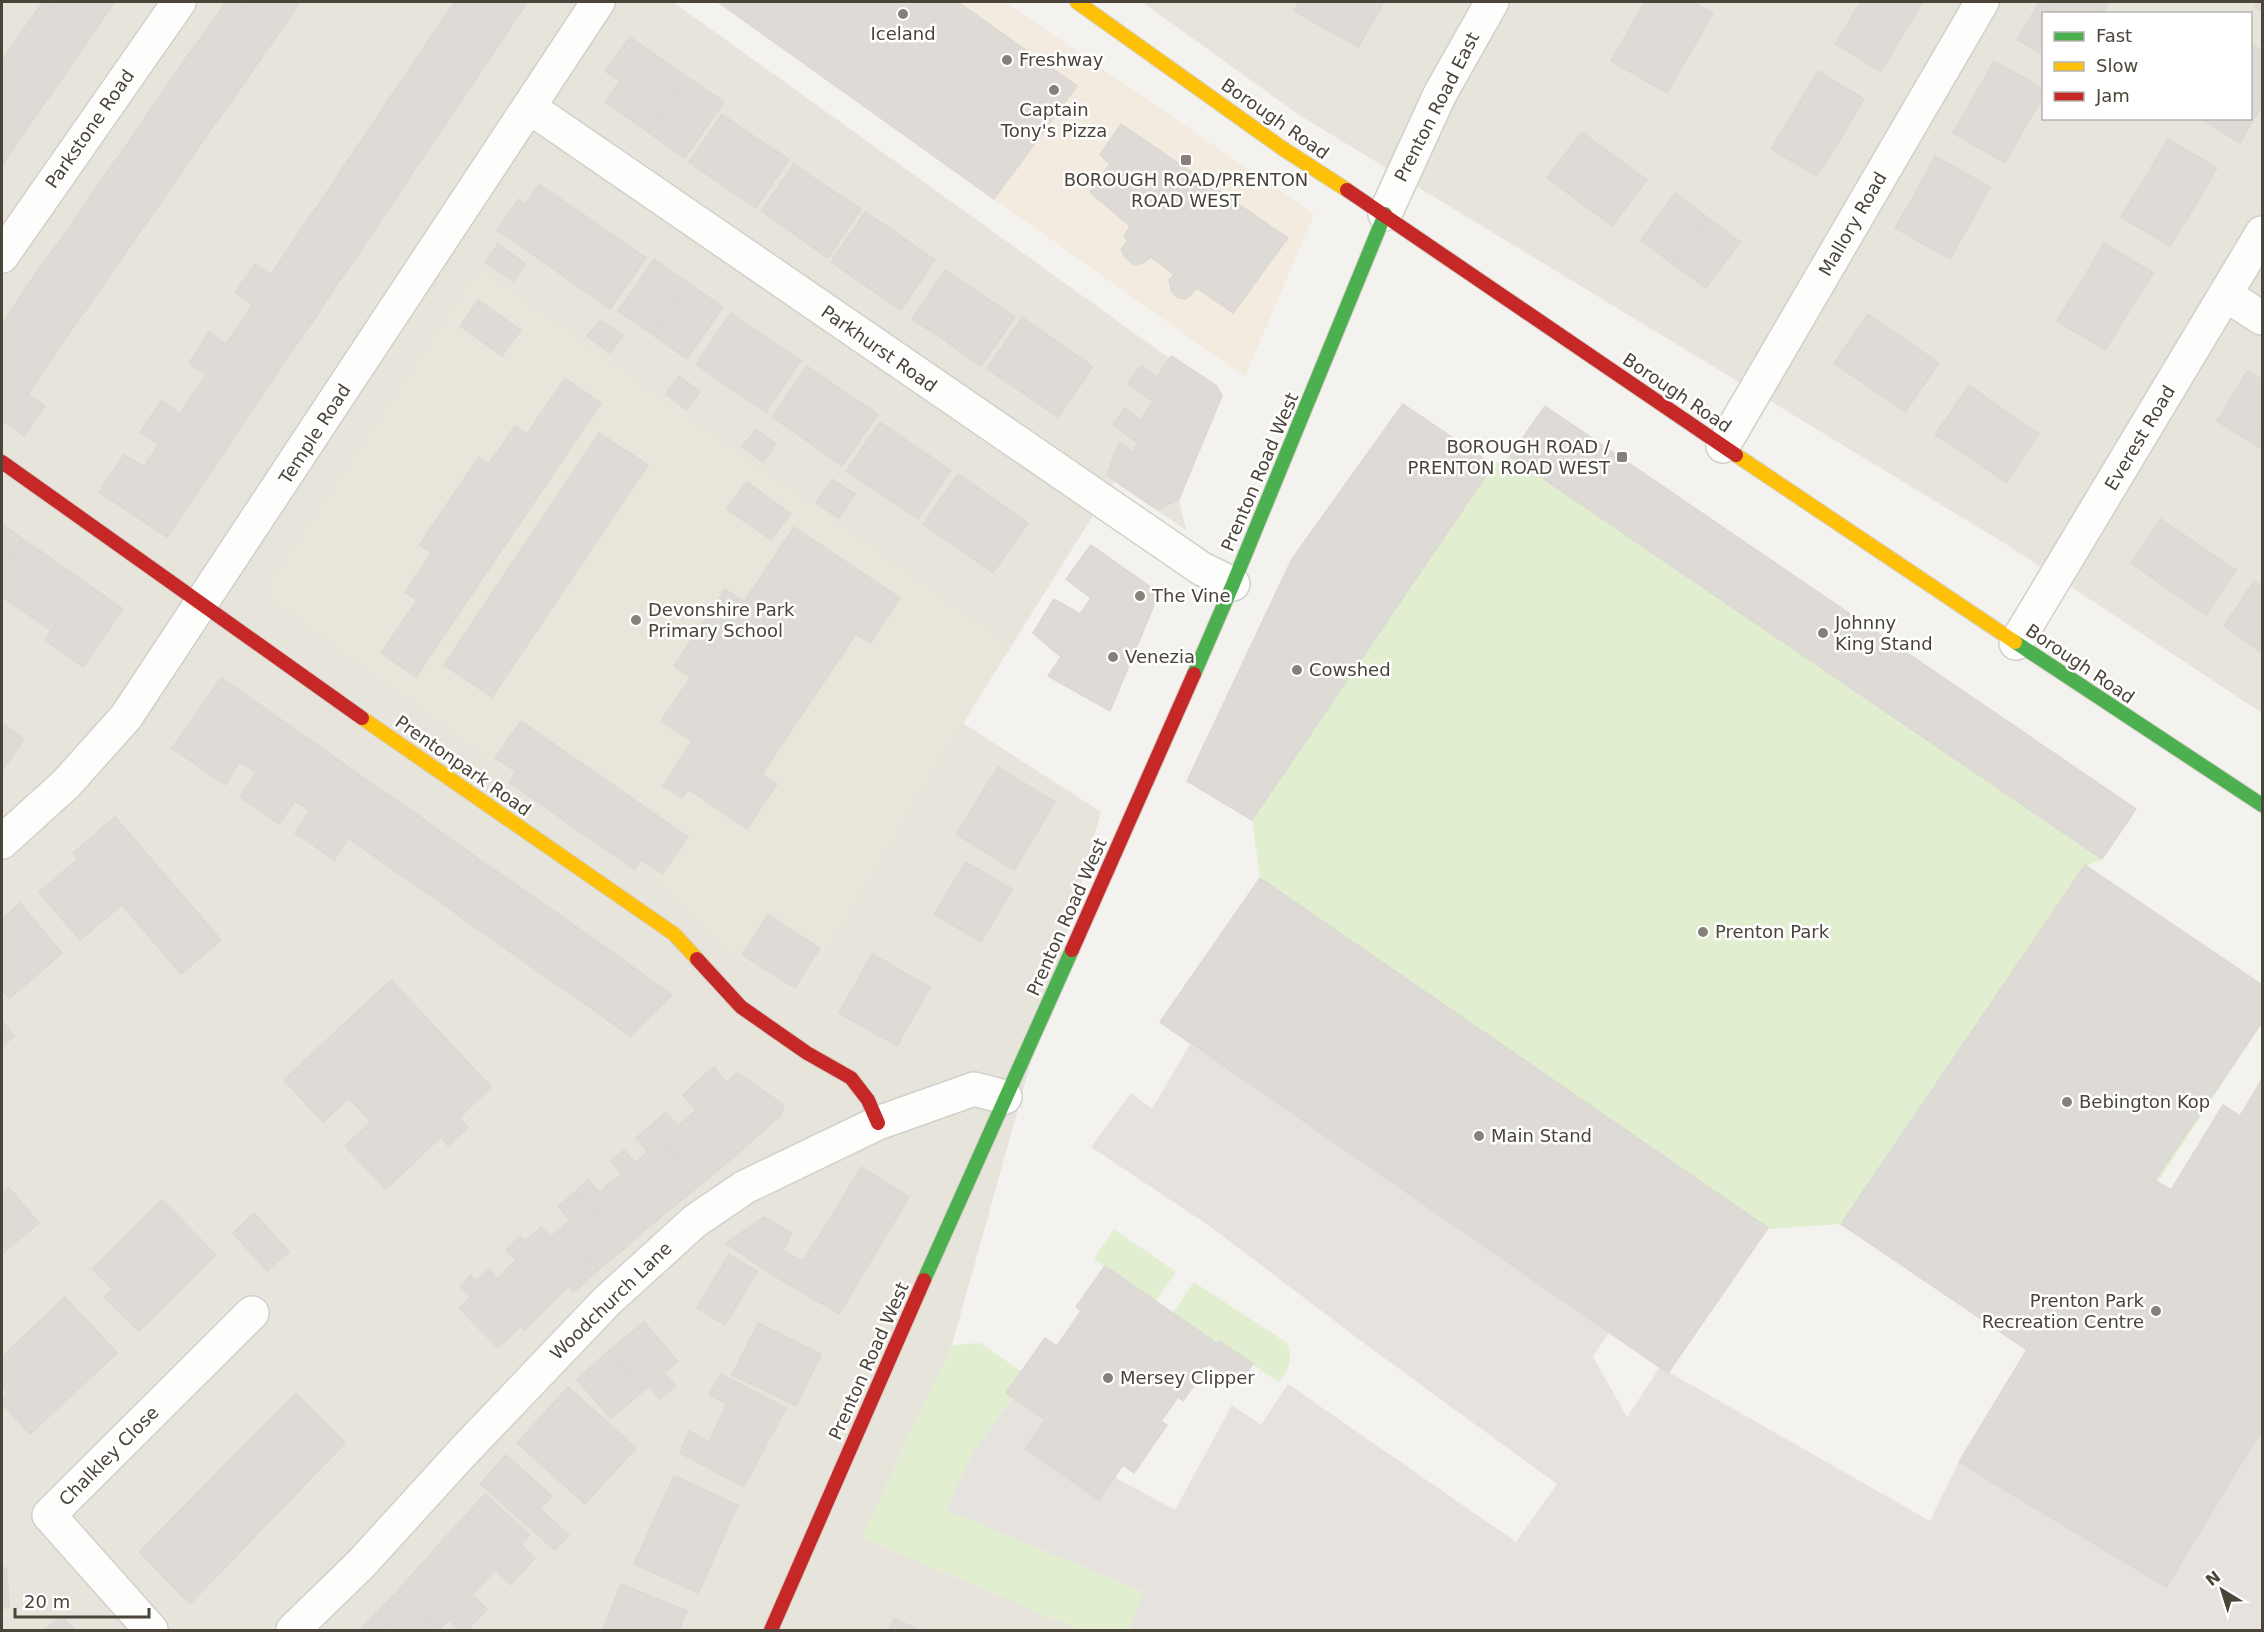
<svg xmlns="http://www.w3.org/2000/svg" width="2264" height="1632" viewBox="0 0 2264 1632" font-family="'DejaVu Sans',sans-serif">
<rect width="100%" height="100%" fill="#f4f2ee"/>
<!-- residential -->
<g fill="#e7e4dc" fill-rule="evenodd">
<path d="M2,2h671l549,394 -43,103 7,31 -72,-48 -151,241 138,89 -149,533 -90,192 218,93h-1078z"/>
<path d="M1142,2h1120v711l-253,-167 -710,-431zM2044,14h206v104h-206z"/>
</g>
<!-- commercial -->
<path fill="#f3ebdf" d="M723,2h282l309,212 -69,163 -251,-178z"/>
<!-- education -->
<path fill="#eae5da" d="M479,267l532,378 -48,78 -164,277 -68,-46 -62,-62 -407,-298z"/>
<!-- green -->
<g fill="#e1eecf">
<path d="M1403,404l90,61 17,-9 35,-50 591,403 -34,50 -16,7 176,119v38l-99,151 -127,182 -195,-132 -73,5 -100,144 -508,-351 100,-144 -8,-58 -65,-39 105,-222z"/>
<path d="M1114,1229l62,43 -20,28 -62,-41z"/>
<path d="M1194,1282l93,61c7,18 2,25 -8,40l-58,-42 -3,3 -45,-32z"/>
<path d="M980,1343l41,28 -15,22 7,5 -39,53 -28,59 198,82 -16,38h-48l-218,-93 90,-192z"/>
</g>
<!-- parking -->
<path fill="#e6e3df" d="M1190,1044l419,288 -16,25 34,60 33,-50 270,154 29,-59 207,125 95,-156 1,1v198h-1134l16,-38 -198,-82 28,-59 39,-53 32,22 -20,29 73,51 16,-23 61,33 57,-105 29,20 27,-41 228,158 41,-58 -188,-137 -161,-122 -117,-78 40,-54 21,16z"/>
<!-- building -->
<g fill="#dedbd6" stroke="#dcd9d4" stroke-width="1.5">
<path d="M43,2h4l46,31 -21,31 -49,-34z"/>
<path d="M47,2h65l2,1 -21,30z"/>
<path d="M226,2h14l41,28 -21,30 -50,-35z"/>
<path d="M240,2h60l-19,28z"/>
<path d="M455,2h49l17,10 -21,31 -50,-34z"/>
<path d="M504,2h24l-7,10z"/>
<path d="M718,2h240l119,84 -83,113z"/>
<path d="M1299,2h85l-26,45 -64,-36z"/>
<path d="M1645,2h47l21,11 -23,40 -56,-32z"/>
<path d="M1861,2h62l-19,31 -46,-27z"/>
<path d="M2039,2h70l-7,12h-48l-16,-10z"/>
<path d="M2259,2h3v9l-7,-4z"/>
<path d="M2038,4l16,10h-10v41l-27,-15z"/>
<path d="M1858,6l46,27 -23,39 -46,-28z"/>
<path d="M450,9l50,34 -20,30 -51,-34z"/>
<path d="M1634,21l56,32 -23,40 -56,-32z"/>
<path d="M210,25l50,35 -21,31 -51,-36z"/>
<path d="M23,30l49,34 -21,30 -49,-34z"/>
<path d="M630,37l57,40 -39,55 -43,-30 15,-21 -15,-10z"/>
<path d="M429,39l51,34 -21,31 -50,-34z"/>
<path d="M2250,43l12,8v52l-12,-7z"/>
<path d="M188,55l51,36 -22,30 -50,-35z"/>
<path d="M2,60l49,34 -21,30 -28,-19z"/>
<path d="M1994,61l50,28v6l-19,32 -51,-30z"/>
<path d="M409,70l50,34 -20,30 -51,-34z"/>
<path d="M1818,71l46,28 -23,39 -46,-28z"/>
<path d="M687,77l37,25 -39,56 -37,-26z"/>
<path d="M167,86l50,35 -21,30 -50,-35z"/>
<path d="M2250,96l12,9 -22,38 -40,-25h50z"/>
<path d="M1974,97l51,30 -20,36 -52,-30z"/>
<path d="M388,100l51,34 -21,30 -50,-33z"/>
<path d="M2,105l28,19 -21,31 -7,-5z"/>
<path d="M1795,110l46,28 -24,38 -46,-27z"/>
<path d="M722,114l33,23 -33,48 -33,-23z"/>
<path d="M146,116l50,35 -21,31 -50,-35z"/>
<path d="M1121,124l167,114 -55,75 -36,-25 -11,11 -8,-1 -7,-7 -2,-11 5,-5 -23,-18 -8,6 -9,2 -9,-8 -4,-8 7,-8 -4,-4 6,-11 -40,-34 20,-28 -10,-9z"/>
<path d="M368,131l50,33 -20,31 -51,-34z"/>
<path d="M1582,132l32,24 -34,46 -33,-24z"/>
<path d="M755,137l34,22 -33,49 -34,-23z"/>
<path d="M2168,139l49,29 -23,39 -49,-29z"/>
<path d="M125,147l50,35 -21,30 -50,-36z"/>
<path d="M2,150l7,5 -7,11z"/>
<path d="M1614,156l33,24 -35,46 -32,-24z"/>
<path d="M1935,156l55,31 -20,36 -54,-31z"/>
<path d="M347,161l51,34 -21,31 -50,-34z"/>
<path d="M794,164l33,23 -32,48 -34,-24z"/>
<path d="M104,176l50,36 -21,30 -50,-35z"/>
<path d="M2145,178l49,29 -24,39 -49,-29z"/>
<path d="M539,184l54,37 -35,51 -61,-42 22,-31 7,5z"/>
<path d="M827,187l34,22 -33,49 -33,-23z"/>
<path d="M327,192l50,34 -20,30 -51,-34z"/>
<path d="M1916,192l54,31 -20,36 -55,-31z"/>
<path d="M1675,193l33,25 -35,46 -32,-24z"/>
<path d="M83,207l50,35 -21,30 -50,-34z"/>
<path d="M865,212l36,24 -35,50 -35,-24z"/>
<path d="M1708,218l32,24 -34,46 -33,-24z"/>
<path d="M593,221l53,37 -36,51 -52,-37z"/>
<path d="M306,222l51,34 -21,30 -50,-34z"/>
<path d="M901,236l34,24 -34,50 -35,-24z"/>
<path d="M62,238l50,34 -21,31 -51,-36z"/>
<path d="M2104,243l49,30 -24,39 -48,-30z"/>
<path d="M498,244l28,20 -12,17 -29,-19z"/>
<path d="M286,252l50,34 -24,37 -67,-45 10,-14 16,11z"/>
<path d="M654,259l34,24 -35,52 -35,-24z"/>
<path d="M40,267l51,36 -22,30 -50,-35z"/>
<path d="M945,270l35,24 -33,48 -35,-23z"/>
<path d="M245,278l67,45 -23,32 -48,-33 11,-18 -17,-11z"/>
<path d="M2081,282l48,30 -24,38 -48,-29z"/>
<path d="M688,283l35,24 -36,52 -34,-24z"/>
<path d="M980,294l35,23 -34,49 -34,-24z"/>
<path d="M19,298l50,35 -20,30 -47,-33v-6z"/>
<path d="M478,300l43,30 -19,26 -42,-30z"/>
<path d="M731,313l35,24 -36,51 -34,-24z"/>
<path d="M1868,314l35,24 -34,49 -35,-24z"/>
<path d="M1022,317l36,25 -35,51 -36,-24z"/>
<path d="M600,320l23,16 -13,17 -23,-17z"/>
<path d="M241,322l48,33 -25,38 -66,-44 11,-17 17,12z"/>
<path d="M2,330l47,33 -21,31 -26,-19z"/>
<path d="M766,337l35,24 -35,51 -36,-24z"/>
<path d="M1903,338l36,25 -34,49 -36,-25z"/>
<path d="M1058,342l35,25 -35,50 -35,-24z"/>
<path d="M198,349l66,44 -22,32 -48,-33 12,-17 -17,-12z"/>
<path d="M1171,356l46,30 5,10 -43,103 -21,11 -51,-35 12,-33 14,11 4,-10 -24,-19 12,-16 15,12 13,-18 -25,-19 13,-17 16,11z"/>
<path d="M807,366l35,24 -35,51 -35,-24z"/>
<path d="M2247,371l15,9v47l-10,16 -35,-22z"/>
<path d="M2,375l43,31 -21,30 -22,-16z"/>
<path d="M679,376l21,16 -13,18 -21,-16z"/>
<path d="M565,378l36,25 -185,274 -35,-24 36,-53 -12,-8 27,-39 -13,-8 60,-88 10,7 26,-38 12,8z"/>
<path d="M1969,385l35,25 -33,48 -36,-23z"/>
<path d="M842,390l36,24 -36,52 -35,-25z"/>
<path d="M194,392l48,33 -24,37 -67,-46 10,-16 19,14z"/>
<path d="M1403,404l90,61 -241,355 -65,-39 105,-222z"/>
<path d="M1545,406l591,403 -34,50 -592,-403z"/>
<path d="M2004,410l35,24 -33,49 -35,-25z"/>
<path d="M151,416l67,46 -22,32 -49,-32 12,-18 -19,-12z"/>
<path d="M880,422l35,24 -33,49 -36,-24z"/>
<path d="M2262,427v22l-10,-6z"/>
<path d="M756,429l20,15 -13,18 -21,-15z"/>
<path d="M599,433l49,32 -156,232 -48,-32z"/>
<path d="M915,446l36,24 -33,49 -36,-24z"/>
<path d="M124,455l20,12 3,-5 49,32 -29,43 -68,-45z"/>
<path d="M958,474l35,24 -35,50 -35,-24z"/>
<path d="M832,479l23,15 -16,24 -23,-15z"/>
<path d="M747,482l44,32 -20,26 -44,-31z"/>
<path d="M993,498l35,25 -35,50 -35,-25z"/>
<path d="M2161,519l38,26 -31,44 -37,-26z"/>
<path d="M2,524l21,15 -21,31z"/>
<path d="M794,527l106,71 -30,45 -14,-9 -94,140 15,10 -30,45 -59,-40 -6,9 -19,-12 29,-45 -31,-20 30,-44 -17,-11 51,-77 19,13z"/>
<path d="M23,539l32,22 -34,49 -19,-13v-27z"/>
<path d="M1091,545l68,48 -49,118 -62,-35 13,-19 -28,-24 21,-34 26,15 11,-16 -25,-19z"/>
<path d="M2199,545l37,25 -30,45 -38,-26z"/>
<path d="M55,561l31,22 -34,48 -31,-21z"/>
<path d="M2254,581l8,6 -1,65 -37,-26z"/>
<path d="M86,583l37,26 -40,58 -38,-27z"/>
<path d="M221,678l58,40 -33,48 -6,-4 -15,23 -53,-37z"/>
<path d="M279,718l31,22 -50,71 -20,-14 16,-24 -10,-7z"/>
<path d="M521,721l167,116 -26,37 -21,-14 -6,10 -126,-88 7,-10 -21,-14z"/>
<path d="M2,723l22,16 -22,32z"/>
<path d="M310,740l26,18 -33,48 -8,-5 -16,23 -19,-13z"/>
<path d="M336,758l28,20 -48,69 -21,-14 15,-22 -7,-5z"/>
<path d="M998,767l57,35 -41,68 -58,-36z"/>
<path d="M364,778l23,16 -34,48 -4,-4 -15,22 -18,-13z"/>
<path d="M387,794l31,21 -34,48 -31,-21z"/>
<path d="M418,815l30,22 -33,48 -31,-22z"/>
<path d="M115,817l106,123 -40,34 -59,-69 -42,35 -41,-48 39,-33 -5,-6z"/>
<path d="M448,837l31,22 -33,47 -31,-21z"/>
<path d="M479,859l31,21 -34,48 -30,-22z"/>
<path d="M966,862l46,27 -31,53 -47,-28z"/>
<path d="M2085,865l177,120v37l-226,334 -195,-132z"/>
<path d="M1260,878l508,350 -100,145 -508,-351z"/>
<path d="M510,880l31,22 -35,47 -30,-21z"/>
<path d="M541,902l30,21 -34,48 -31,-22z"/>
<path d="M20,903l42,50 -53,46 -7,-9v-71z"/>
<path d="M768,915l52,33 -25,40 -53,-33z"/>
<path d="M571,923l30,21 -33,48 -31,-21z"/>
<path d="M601,944l31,22 -33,48 -31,-22z"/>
<path d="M872,954l58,33 -33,59 -58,-33z"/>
<path d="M632,966l40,29 -42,41 -31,-22z"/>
<path d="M391,980l100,107 -32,31 9,9 -20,19 -7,-9 -55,52 -41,-43 26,-24 -22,-24 -26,24 -39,-42z"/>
<path d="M2,1021l12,15 -12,11z"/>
<path d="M714,1067l13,16 10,-10 47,32 -3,10 -27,24 -53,-61z"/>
<path d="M701,1078l53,61 -25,22 -39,-46 7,-5 -14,-15z"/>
<path d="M2262,1079v353l-1,-1 -95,156 -207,-125 177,-293 35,21 52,-85 17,11z"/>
<path d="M666,1112l12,14 12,-11 39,46 -29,24 -50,-59z"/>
<path d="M650,1126l50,59 -27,22 -38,-44 13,-11 -12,-14z"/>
<path d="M624,1150l49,57 -28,23 -38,-45 15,-11 -11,-13z"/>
<path d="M861,1167l48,30 -29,48 -48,-29z"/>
<path d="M588,1180l12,13 7,-8 38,45 -19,17 -50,-56z"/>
<path d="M9,1188l30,35 -36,30 -1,-2v-57z"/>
<path d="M576,1191l50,56 -28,23 -38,-41 10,-9 -12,-14z"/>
<path d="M162,1200l54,55 -77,76 -35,-34 9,-8 -21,-20z"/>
<path d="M254,1213l35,39 -22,19 -34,-38z"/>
<path d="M832,1216l48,29 -41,69 -71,-42 -42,-29 38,-26 28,16 -9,18 20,10z"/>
<path d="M541,1227l10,10 9,-8 38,41 -24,22 -48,-52z"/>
<path d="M520,1236l49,50 -22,22 -39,-40 8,-8 -10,-10z"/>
<path d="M729,1255l28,16 -32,54 -28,-17z"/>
<path d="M1105,1266l113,78 2,-3 33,23 -14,21 -30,-21 -26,37 -5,-4 -17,24 6,4 -33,48 -11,-8 -24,35 -74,-51 20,-29 -39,-27 39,-55 12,8 24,-35 -5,-4z"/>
<path d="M508,1268l39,40 -22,22 -48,-50 12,-11 9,10z"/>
<path d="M471,1275l49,51 -22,22 -39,-40 12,-11 -11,-11z"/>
<path d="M65,1297l52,56 -87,81 -28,-30v-6l6,-5 -6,-7v-29z"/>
<path d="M644,1322l34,40 -14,11 12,13 -16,13 -11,-13 -6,5 -34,-40z"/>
<path d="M758,1323l63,31 -25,52 -64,-31z"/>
<path d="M609,1351l34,40 -32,28 -34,-40z"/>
<path d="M721,1374l65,34 -22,41 -47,-24 10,-21 -18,-9z"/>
<path d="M568,1387l68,61 -51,56 -68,-61z"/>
<path d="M296,1393l49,50 -155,161 -51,-52z"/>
<path d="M717,1425l47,24 -20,38 -64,-34 9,-22 20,11z"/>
<path d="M506,1455l46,41 -12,13 29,26 -14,15 -75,-66z"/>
<path d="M674,1476l64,29 -20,44 -64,-29z"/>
<path d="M485,1494l45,41 -9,10 14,13 -11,12 -59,-54z"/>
<path d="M465,1516l59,54 -13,15 -16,-15 -9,10 -44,-39z"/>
<path d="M654,1520l64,29 -20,44 -64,-29z"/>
<path d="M442,1541l44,39 -14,15 15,14 -9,10 -59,-52z"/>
<path d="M419,1567l59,52 -11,11h-7l-11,-10 -10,10 -42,-38z"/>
<path d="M2,1568h5l2,40h-7z"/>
<path d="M621,1584l66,27 -8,19h-70l-6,-2z"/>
<path d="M397,1592l42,38h-45l-18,-17z"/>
<path d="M376,1613l18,17h-34z"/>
<path d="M61,1616l14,14h-30z"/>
<path d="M894,1619l26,11h-32z"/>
</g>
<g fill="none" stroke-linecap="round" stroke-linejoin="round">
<!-- street casing -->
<g stroke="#d2d0cb" stroke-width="36">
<g id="street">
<path d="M529,107l673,462 31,15"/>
<path d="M1385,214l55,-120 52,-92"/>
<path d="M2,256l177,-254"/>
<path d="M2226,295l36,23"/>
<path d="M1723,446l259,-444"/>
<path d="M2016,643l246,-410"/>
<path d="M2,842l64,-58 60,-67 472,-715"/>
<path d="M151,1630l-102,-115 203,-202"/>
<path d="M293,1630l68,-66 101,-111 145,-152 88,-80 50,-34 133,-64 96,-34 31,8"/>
</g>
</g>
<!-- fast casing -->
<g stroke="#d3cfc5" stroke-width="16">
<g id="fast">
<path d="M2015,642l247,163"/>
<path d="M1194,674l39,-90 152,-370"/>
<path d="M924,1280l148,-330"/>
</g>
</g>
<!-- slow casing -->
<g stroke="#d3cfc5" stroke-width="16">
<g id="slow">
<path d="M1077,2l205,146 65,42"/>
<path d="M1736,455l279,187"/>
<path d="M362,718l312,216 23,25"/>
</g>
</g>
<!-- jam casing -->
<g stroke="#d3cfc5" stroke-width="16">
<g id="jam">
<path d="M1347,190l389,265"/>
<path d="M2,462l360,256"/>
<path d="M1072,950l122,-276"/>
<path d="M697,959l44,48 66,46 44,25 17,22 10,23"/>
<path d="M771,1630l153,-350"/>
</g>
</g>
<!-- street -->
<use href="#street" stroke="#fdfdfc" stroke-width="33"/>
<!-- fast -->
<use href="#fast" stroke="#4caf50" stroke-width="14"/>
<!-- slow -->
<use href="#slow" stroke="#ffc107" stroke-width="14"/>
<!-- jam -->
<use href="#jam" stroke="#c62828" stroke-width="14"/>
</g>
<!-- markers -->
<g fill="#868178" stroke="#fff" stroke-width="2">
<circle cx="903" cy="14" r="6"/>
<circle cx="1007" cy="60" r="6"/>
<circle cx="1054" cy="90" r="6"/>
<rect x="1180" y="154" width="12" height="12" rx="3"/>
<rect x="1616" y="451" width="12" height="12" rx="3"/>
<circle cx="1140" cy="596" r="6"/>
<circle cx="636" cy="620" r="6"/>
<circle cx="1823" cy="633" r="6"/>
<circle cx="1113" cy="657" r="6"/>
<circle cx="1297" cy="670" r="6"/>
<circle cx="1703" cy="932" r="6"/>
<circle cx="2067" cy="1102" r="6"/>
<circle cx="1479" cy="1136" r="6"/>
<circle cx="2156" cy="1311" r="6"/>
<circle cx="1108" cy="1378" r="6"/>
</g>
<g text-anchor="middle" stroke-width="5" stroke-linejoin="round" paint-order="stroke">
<!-- poi labels -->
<g font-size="18" fill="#4b4439" stroke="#fff" text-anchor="start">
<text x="903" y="40" text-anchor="middle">Iceland</text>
<text x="1019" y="66">Freshway</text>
<text x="1054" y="116" text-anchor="middle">Captain<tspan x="1054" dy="21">Tony's Pizza</tspan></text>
<text x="1186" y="186" text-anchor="middle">BOROUGH ROAD/PRENTON<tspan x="1186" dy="21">ROAD WEST</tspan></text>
<text x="1610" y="453" text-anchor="end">BOROUGH ROAD /<tspan x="1610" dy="21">PRENTON ROAD WEST</tspan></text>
<text x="1152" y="602">The Vine</text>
<text x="648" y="616">Devonshire Park<tspan x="648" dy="21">Primary School</tspan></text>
<text x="1835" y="629">Johnny<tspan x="1835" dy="21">King Stand</tspan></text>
<text x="1125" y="663">Venezia</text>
<text x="1309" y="676">Cowshed</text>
<text x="1715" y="938">Prenton Park</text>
<text x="2079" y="1108">Bebington Kop</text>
<text x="1491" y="1142">Main Stand</text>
<text x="2144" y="1307" text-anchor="end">Prenton Park<tspan x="2144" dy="21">Recreation Centre</tspan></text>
<text x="1120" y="1384">Mersey Clipper</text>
</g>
<!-- street labels -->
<g font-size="18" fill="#4b4439" stroke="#fff">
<text transform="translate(1437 107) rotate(-63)" y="6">Prenton Road East</text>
<text transform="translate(1275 119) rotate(35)" y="6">Borough Road</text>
<text transform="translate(90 129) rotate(-55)" y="6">Parkstone Road</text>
<text transform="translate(1853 224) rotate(-60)" y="6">Mallory Road</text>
<text transform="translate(879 349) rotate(35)" y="6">Parkhurst Road</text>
<text transform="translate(1677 393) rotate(34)" y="6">Borough Road</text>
<text transform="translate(315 434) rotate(-57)" y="6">Temple Road</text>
<text transform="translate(2140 438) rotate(-59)" y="6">Everest Road</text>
<text transform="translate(1260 472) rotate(-67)" y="6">Prenton Road West</text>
<text transform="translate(2080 664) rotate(34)" y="6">Borough Road</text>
<text transform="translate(463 766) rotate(35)" y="6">Prentonpark Road</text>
<text transform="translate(1067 917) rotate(-66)" y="6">Prenton Road West</text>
<text transform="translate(611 1301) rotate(-44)" y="6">Woodchurch Lane</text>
<text transform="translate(869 1361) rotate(-66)" y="6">Prenton Road West</text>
<text transform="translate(109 1456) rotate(-45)" y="6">Chalkley Close</text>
</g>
</g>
<!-- border -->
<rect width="2264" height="1632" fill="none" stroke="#4b4439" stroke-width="6"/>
<!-- legend -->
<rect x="2042" y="12" width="210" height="108" fill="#ffffff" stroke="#b7b4b0" stroke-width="1.5"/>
<rect x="2054" y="32" width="30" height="9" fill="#4caf50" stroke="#b7b4b0" stroke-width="1.5"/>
<text x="2096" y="42" font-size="18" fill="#4b4439">Fast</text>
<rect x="2054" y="62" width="30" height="9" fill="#ffc107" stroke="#b7b4b0" stroke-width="1.5"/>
<text x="2096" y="72" font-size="18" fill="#4b4439">Slow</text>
<rect x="2054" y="92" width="30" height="9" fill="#c62828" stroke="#b7b4b0" stroke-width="1.5"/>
<text x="2096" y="102" font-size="18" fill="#4b4439">Jam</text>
<!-- north arrow -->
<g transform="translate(2222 1590) rotate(322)" stroke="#ffffff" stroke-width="4.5" paint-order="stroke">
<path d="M0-4.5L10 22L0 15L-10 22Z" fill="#4b4439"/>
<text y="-9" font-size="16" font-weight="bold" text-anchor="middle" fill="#4b4439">N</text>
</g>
<!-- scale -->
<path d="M15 1608v9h134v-9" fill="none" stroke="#4b4439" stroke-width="3"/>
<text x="24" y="1608" font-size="18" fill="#4b4439" stroke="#ffffff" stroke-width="4.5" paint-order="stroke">20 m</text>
</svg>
